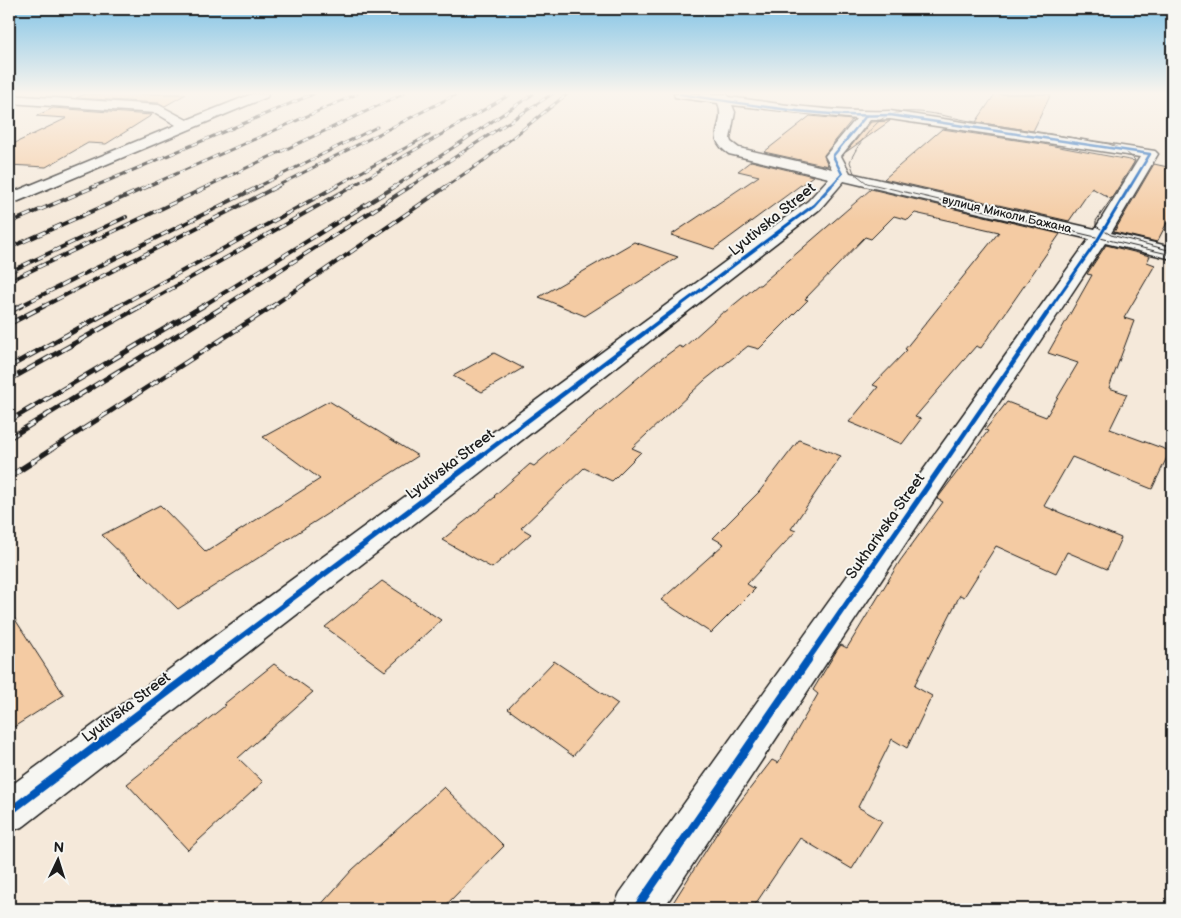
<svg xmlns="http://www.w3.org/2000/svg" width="1181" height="918" viewBox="0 0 1181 918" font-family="'Balsamiq Sans',sans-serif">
<rect width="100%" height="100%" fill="#f5e9da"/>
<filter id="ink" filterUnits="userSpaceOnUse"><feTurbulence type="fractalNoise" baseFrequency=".02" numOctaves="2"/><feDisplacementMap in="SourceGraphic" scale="10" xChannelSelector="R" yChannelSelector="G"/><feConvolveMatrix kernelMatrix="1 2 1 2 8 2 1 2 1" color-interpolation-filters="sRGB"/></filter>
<g filter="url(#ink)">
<!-- building -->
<g fill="#f4cba3" stroke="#1c1c1c">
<path d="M85,94h101l-21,12 -6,-3 -83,-5z"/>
<path d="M995,94h56l-18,37 -57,-9z"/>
<path d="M53,108l99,7 -46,29 -18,-1 -42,24 -37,-2v-19l58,-28 -31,-2z"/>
<path d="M810,116l42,4 -28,35 4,11 -64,-14z"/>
<path d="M890,121l-44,31 25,-30z"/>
<path d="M942,129l101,15 92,17 -24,38 -19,-11 -23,33 -185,-42z"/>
<path d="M751,161l62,15 -99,73 -43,-14 88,-59 -21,-5z"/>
<path d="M1154,164l18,4v45l-15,29 -43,-10z"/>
<path d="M871,189l189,45 -79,114 -5,-2 -61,71 6,2 -19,25 -53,-22 29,-35 -5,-2 34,-35 -2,-1 94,-117 -84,-19 -7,7 -14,-4 -23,23 -6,-2 -60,62 3,1 -49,49 -11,-3 -43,34 -73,68 9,4 -29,29 -28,-13 -63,60 10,6 -39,34 -50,-28 53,-43 -1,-1 36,-32 4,2 119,-101 26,-19 4,2 40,-36h2l33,-27h2z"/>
<path d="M634,242l44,15 -93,59 -46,-19z"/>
<path d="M1106,245l44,11 -3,6 8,3 -31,53 10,3 -25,67 18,6 -17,35 60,22 -18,38 -80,-32 -28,49 77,32 -14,31 -40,-17 -11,21 -60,-27 -32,51 -4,-2 -46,91 18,10 -25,52 -15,-9 -34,68 24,14 -30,48 -52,-31 -48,71h-83l53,-84 50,-65 6,3 40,-69 -5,-4 24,-40 4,-5 6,3 53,-87 43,-59 -6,-3 51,-68 -3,-1 22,-28 39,15 32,-54 -30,-10 44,-78 -5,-1z"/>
<path d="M494,353l29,15 -41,24 -29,-16z"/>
<path d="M329,401l89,55 -240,153 -76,-74 58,-30 46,47 114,-73 -57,-42z"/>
<path d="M799,440l42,16 -50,73 5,2 -49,53 8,5 -44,44 -50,-33 63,-56 -11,-6 46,-46z"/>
<path d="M382,581l59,39 -56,51 -60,-44z"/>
<path d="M9,610l55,85 -55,35z"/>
<path d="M554,661l64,43 -45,52 -65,-47z"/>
<path d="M274,664l39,28 -75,66 25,24 -75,68 -61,-66 99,-79 -2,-1z"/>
<path d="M444,787l60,59 -62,63h-125l35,-39z"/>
</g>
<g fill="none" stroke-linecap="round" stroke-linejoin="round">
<!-- minor casing -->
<g stroke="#1c1c1c" stroke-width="3">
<g id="minor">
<path d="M252,94h16l-1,3 -258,108v-11l167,-69 -20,-12 -147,-10v-8l150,10 28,15z"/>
<path d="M674,94h53l2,3c52,7 108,16 161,14l265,40 3,3 -47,79 61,14v12l-67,-16 -442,666h-50l7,-16 469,-654 -245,-58 -24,28 -796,617 -15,6v-45l799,-586 21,-23 -100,-24c-26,-18 -2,-27 -11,-51l-38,-5 -5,-1zM732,105l124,14 -31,37 7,13 -93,-21 -8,-6 -1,-3 5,-27zM890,119l250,38 -45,72 -245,-56 -9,-17 29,-36z"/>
</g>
</g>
<!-- minor -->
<use href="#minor" fill="#f6f6f2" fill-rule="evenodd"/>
<!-- tram -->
<path stroke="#1c1c1c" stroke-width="1" d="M1172,251l-61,-16 -15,-9v-5l34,-49 5,-12 -11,-10 -15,-6c-44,-8 -88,-15 -133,-22 -26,-4 -61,-16 -87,-7 -14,5 -34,33 -39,47l4,11 13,10 305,72"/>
<!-- rail-far3 casing -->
<g stroke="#1c1c1c" stroke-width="3">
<g id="rail-far3">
<path d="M93,187l220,-93"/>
<path d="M146,187l211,-93"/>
<path d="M206,187l197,-93"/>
<path d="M257,187l120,-60"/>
<path d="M275,187l182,-93"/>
<path d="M334,187l95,-52"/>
<path d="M351,187l160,-93"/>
<path d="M394,187l139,-93"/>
<path d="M409,187l143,-93"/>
<path d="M445,187l41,-28 81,-65"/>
</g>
</g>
<!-- rail-far2 casing -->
<g stroke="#1c1c1c" stroke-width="4">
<g id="rail-far2">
<path d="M9,223l87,-37"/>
<path d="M9,248l140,-62"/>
<path d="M9,272l117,-55"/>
<path d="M9,281l200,-95"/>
<path d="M18,307l242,-121"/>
<path d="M42,307l236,-121"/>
<path d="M117,307l220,-121"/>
<path d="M139,307l214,-121"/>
<path d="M201,307l195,-121"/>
<path d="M223,307l188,-121"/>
<path d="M271,307l176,-121"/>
</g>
</g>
<!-- rail-far1 casing -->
<g stroke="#1c1c1c" stroke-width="5">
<g id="rail-far1">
<path d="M9,312l12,-6"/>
<path d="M9,324l35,-18"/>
<path d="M9,367l110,-61"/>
<path d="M9,380l132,-74"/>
<path d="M9,421l194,-115"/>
<path d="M9,438l216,-132"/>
<path d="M32,462l241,-156"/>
</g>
</g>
<!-- rail casing -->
<g stroke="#1c1c1c" stroke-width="6">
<path id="rail" d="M9,477l25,-16"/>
</g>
<!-- rail-far3 -->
<use href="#rail-far3" stroke="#f6f6f2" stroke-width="2" stroke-dasharray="6" stroke-linecap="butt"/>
<!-- rail-far2 -->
<use href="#rail-far2" stroke="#f6f6f2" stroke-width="2.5" stroke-dasharray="8" stroke-linecap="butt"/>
<!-- rail-far1 -->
<use href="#rail-far1" stroke="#f6f6f2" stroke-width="3" stroke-dasharray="10" stroke-linecap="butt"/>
<!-- rail -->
<use href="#rail" stroke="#f6f6f2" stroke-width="4.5" stroke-dasharray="13" stroke-linecap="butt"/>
<!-- cycleway-far4 casing -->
<g stroke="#f6f6f2" stroke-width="4.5">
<g id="cycleway-far4">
<path d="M680,94c67,10 142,24 210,21l260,39 -20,33"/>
<path d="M830,187l12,-13 -9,-18 33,-40"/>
</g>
</g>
<!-- cycleway-far3 casing -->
<g stroke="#f6f6f2" stroke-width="5">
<g id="cycleway-far3">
<path d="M678,307l136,-102 17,-19"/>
<path d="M1051,307l46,-66 33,-55"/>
</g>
</g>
<!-- cycleway-far2 casing -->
<g stroke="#f6f6f2" stroke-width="7">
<g id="cycleway-far2">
<path d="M473,462l207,-156"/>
<path d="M945,462l107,-156"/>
</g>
</g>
<!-- cycleway-far1 casing -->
<g stroke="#f6f6f2" stroke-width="9">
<g id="cycleway-far1">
<path d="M209,661l266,-200"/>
<path d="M807,661l138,-200"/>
</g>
</g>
<!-- cycleway casing -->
<g stroke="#f6f6f2" stroke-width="11">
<g id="cycleway">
<path d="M9,812l201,-152"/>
<path d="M636,909l172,-249"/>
</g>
</g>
<!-- cycleway-far4 -->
<use href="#cycleway-far4" stroke="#0057b8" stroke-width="2.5"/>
<!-- cycleway-far3 -->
<use href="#cycleway-far3" stroke="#0057b8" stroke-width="3"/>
<!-- cycleway-far2 -->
<use href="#cycleway-far2" stroke="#0057b8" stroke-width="4.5"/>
<!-- cycleway-far1 -->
<use href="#cycleway-far1" stroke="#0057b8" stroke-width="5.5"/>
<!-- cycleway -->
<use href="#cycleway" stroke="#0057b8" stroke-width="8"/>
</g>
</g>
<!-- sky -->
<linearGradient id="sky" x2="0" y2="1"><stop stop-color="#83c4e6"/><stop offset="0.42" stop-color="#faf5ee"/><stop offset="1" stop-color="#faf5ee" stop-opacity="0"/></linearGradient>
<rect width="1181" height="222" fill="url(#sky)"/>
<g text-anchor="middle" stroke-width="4" stroke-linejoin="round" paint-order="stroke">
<!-- far-street labels -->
<g font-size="12" fill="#1c1c1c" stroke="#f6f6f2">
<text transform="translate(1007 214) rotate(13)" y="4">вулиця Миколи Бажана</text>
</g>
<!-- street labels -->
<g font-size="15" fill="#1c1c1c" stroke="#f6f6f2">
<text transform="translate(772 219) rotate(-39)" y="5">Lyutivska Street</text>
<text transform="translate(450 464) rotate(-37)" y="5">Lyutivska Street</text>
<text transform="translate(885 526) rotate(-55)" y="5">Sukharivska Street</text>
<text transform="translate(126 707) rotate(-37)" y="5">Lyutivska Street</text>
</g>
</g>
<!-- margin -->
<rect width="1181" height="918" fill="none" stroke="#f6f6f2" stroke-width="30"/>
<rect x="15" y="15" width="1151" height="888" fill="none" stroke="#1c1c1c" stroke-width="2" filter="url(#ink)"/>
<!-- north arrow -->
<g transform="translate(58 860) rotate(4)" stroke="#f6f6f2" stroke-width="4" paint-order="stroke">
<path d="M0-4L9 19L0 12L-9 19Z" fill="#1c1c1c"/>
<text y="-8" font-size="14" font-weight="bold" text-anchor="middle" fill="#1c1c1c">N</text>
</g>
</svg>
